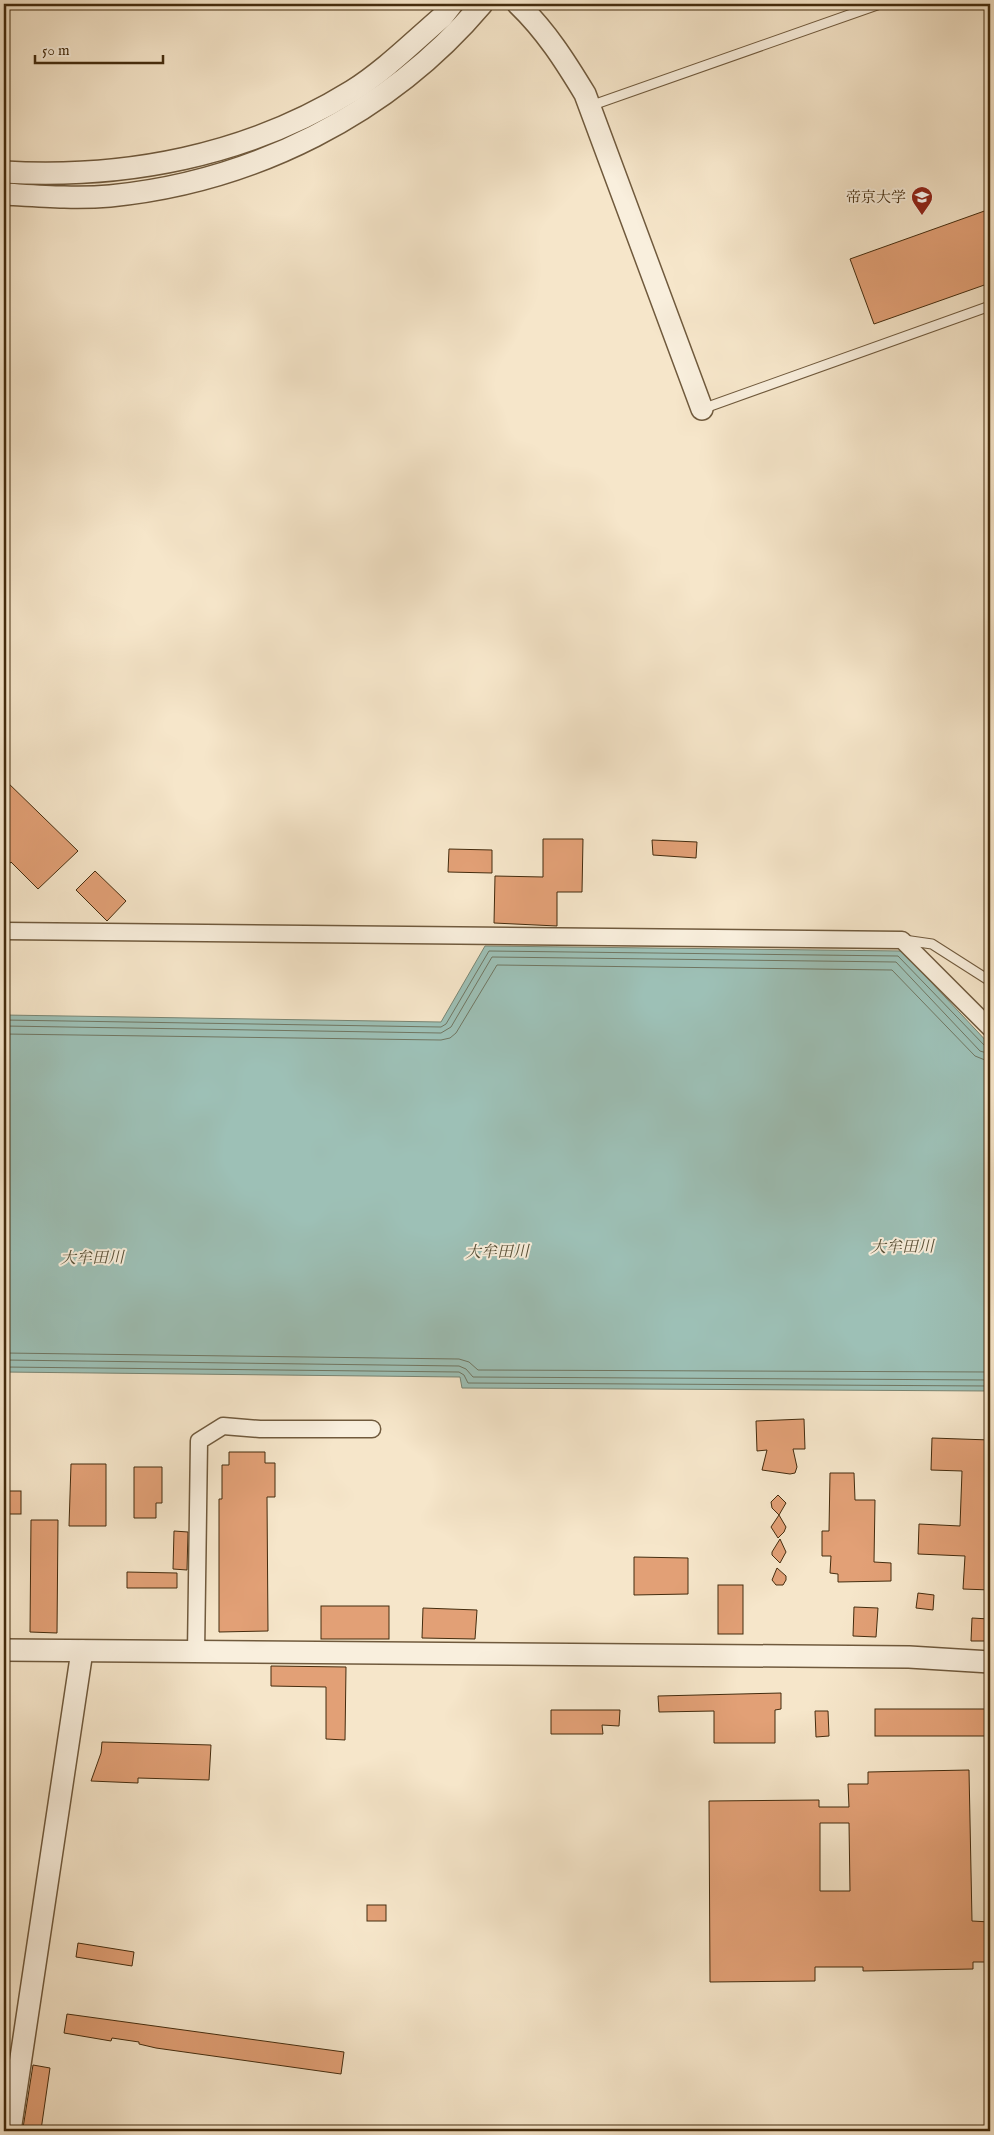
<svg xmlns="http://www.w3.org/2000/svg" width="994" height="2135" viewBox="0 0 994 2135" font-family="'IM FELL English','Noto Serif JP',serif">
<rect width="100%" height="100%" fill="#f6e6ca"/>
<filter id="stains"><feTurbulence type="fractalNoise" baseFrequency=".004" numOctaves="4"/><feColorMatrix values="0 0 0 0 .2 0 0 0 0 .09 0 0 0 0 .02 0 0 0 .5 -.17"/></filter>
<radialGradient id="worn" r=".72"><stop offset=".6" stop-color="#630" stop-opacity="0"/><stop offset="1" stop-color="#630" stop-opacity=".3"/></radialGradient>
<!-- water -->
<path fill="#9dc0b6" stroke="#798573" d="M485,946l417,5 88,94v346l-528,-3 -2,-11 -456,-5v-357l437,7z"/>
<g fill="none" stroke-linecap="round" stroke-linejoin="round">
<!-- shore -->
<g stroke="#707662" stroke-width="1">
<path d="M4,1020l437,7 5,-3 43,-73 409,5 87,90 5,2"/>
<path d="M4,1026l437,7 10,-6 41,-70 404,5 84,89 10,3"/>
<path d="M4,1034l437,6 9,-2 6,-5 41,-68 395,5 83,86 15,6"/>
<path d="M4,1353l455,6 10,3 9,8 512,2"/>
<path d="M4,1360l455,6 7,3 7,8 517,3"/>
<path d="M4,1367l455,5 5,3 4,8 522,3"/>
</g>
</g>
<!-- building -->
<g fill="#e2a076" stroke="#442c0e" fill-rule="evenodd">
<path d="M990,209v74l-116,41 -24,-65z"/>
<path d="M4,779l74,72 -40,38 -27,-27 -7,8z"/>
<path d="M543,839h40l-1,53h-25v34l-63,-3 1,-47 48,1z"/>
<path d="M652,840l45,2 -1,16 -43,-3z"/>
<path d="M449,849l43,1v23l-44,-1z"/>
<path d="M95,871l31,30 -19,20 -31,-31z"/>
<path d="M804,1419l1,30h-12l4,18 -2,6 -5,1 -28,-4 5,-20 -10,1 -1,-30z"/>
<path d="M932,1438l58,2v150l-27,-1 2,-33 -47,-2 1,-30 41,2 2,-55 -31,-1z"/>
<path d="M229,1452h36v11h10v34h-8l1,134 -49,1v-133h3v-34h7z"/>
<path d="M71,1464h35v62h-37z"/>
<path d="M134,1467h28v36h-6v15h-22z"/>
<path d="M830,1473h24l1,27h20l-1,62 17,1v18l-53,1v-8l-8,-1 1,-17h-9v-25h7z"/>
<rect x="4" y="1491" width="17" height="23"/>
<path d="M778,1495l8,8 -7,12 -7,-7 -1,-6z"/>
<path d="M779,1515l7,12 -2,5 -6,6 -7,-11z"/>
<path d="M31,1520h27l-1,113 -27,-1z"/>
<path d="M174,1531l14,1 -1,38 -14,-1z"/>
<path d="M780,1539l6,13 -6,11 -8,-8v-3z"/>
<path d="M634,1557l54,1v36l-54,1z"/>
<path d="M777,1568l9,8v4l-3,5h-7l-4,-5z"/>
<path d="M127,1572l50,1v15h-50z"/>
<rect x="718" y="1585" width="25" height="49"/>
<path d="M918,1593l16,2 -1,15 -17,-2z"/>
<rect x="321" y="1606" width="68" height="33"/>
<path d="M854,1607l24,1 -2,29 -23,-1z"/>
<path d="M423,1608l54,2 -2,29 -53,-1z"/>
<path d="M972,1618l17,1 -1,22h-17z"/>
<path d="M271,1666l75,1 -1,73 -19,-1v-52l-55,-1z"/>
<path d="M781,1693v16l-6,1v33h-61v-32l-55,1 -1,-16z"/>
<rect x="875" y="1709" width="115" height="27"/>
<path d="M551,1710h69l-1,16 -17,-1 1,9h-52z"/>
<path d="M815,1711h13l1,25 -13,1z"/>
<path d="M102,1742l109,3 -2,35 -71,-2v5l-47,-2 10,-28z"/>
<path d="M969,1770l3,151 18,1v40h-17v7l-110,2v-4h-48v14l-105,1 -1,-181 110,-1v7h30l-1,-23h20v-12zM820,1823h29l1,68h-30z"/>
<rect x="367" y="1905" width="19" height="16"/>
<path d="M78,1943l56,9 -2,14 -56,-9z"/>
<path d="M67,2014l277,38 -3,22 -185,-26 -17,-4v-2l-27,-4 -1,3 -47,-8z"/>
<path d="M33,2065l17,3 -9,62 -18,-2z"/>
</g>
<g fill="none" stroke-linecap="round" stroke-linejoin="round">
<!-- service casing -->
<g stroke="#705a3d" stroke-width="11">
<g id="service">
<path d="M590,106l290,-102"/>
<path d="M702,409l288,-103"/>
<path d="M904,940l28,4 58,37"/>
</g>
</g>
<!-- minor casing -->
<g stroke="#705a3d" stroke-width="19">
<g id="minor">
<path d="M4,931l898,9 88,88"/>
<path d="M196,1653l3,-212 24,-15 37,3h112"/>
</g>
</g>
<!-- tertiary casing -->
<g stroke="#705a3d" stroke-width="24">
<g id="tertiary">
<path d="M518,4c28,27 47,57 67,90l117,315"/>
<path d="M4,172c121,7 243,-16 348,-81 32,-20 61,-49 90,-74l10,-13"/>
<path d="M4,194c35,2 71,5 106,2 143,-14 279,-82 372,-192"/>
<path d="M4,1650l905,7 81,5"/>
<path d="M10,2131l72,-480"/>
</g>
</g>
<!-- service -->
<use href="#service" stroke="#f9efdd" stroke-width="9"/>
<!-- minor -->
<use href="#minor" stroke="#f9efdd" stroke-width="16"/>
<!-- tertiary -->
<use href="#tertiary" stroke="#f9efdd" stroke-width="21"/>
</g>
<!-- icons -->
<defs>
<g id="university-pin" transform="scale(1.125)"><path d="M0 17L-7.5 6A9.5 9.5 0 1 1 7.5 6Z" fill="#8f2418" stroke="#f9efdd"/><path d="M0-5L7-2L0 1L-7-2ZM-4 1L0 2.5L4 1V4Q0 6-4 4Z" fill="#fff"/></g>
</defs>
<g fill-rule="evenodd">
<use href="#university-pin" x="922" y="197"/>
</g>
<g text-anchor="middle" stroke-width="4" stroke-linejoin="round" paint-order="stroke">
<!-- poi labels -->
<g font-size="15" fill="#442c0e" stroke="#f9efdd" text-anchor="end">
<text x="906" y="202">帝京大学</text>
</g>
<!-- water labels -->
<g font-size="16" font-style="italic" fill="#5a5138" stroke="#f9efdd">
<text transform="translate(902 1246) rotate(-1)" y="6">大牟田川</text>
<text transform="translate(497 1251) rotate(-1)" y="6">大牟田川</text>
<text transform="translate(92 1257) rotate(-1)" y="6">大牟田川</text>
</g>
</g>
<!-- margin -->
<rect width="994" height="2135" fill="none" stroke="#f6e6ca" stroke-width="20"/>
<rect x="5" y="5" width="984" height="2125" fill="none" stroke="#442c0e" stroke-width="2.5"/>
<rect x="10" y="10" width="974" height="2115" fill="none" stroke="#442c0e"/>
<!-- scale -->
<path d="M35 55v8h128v-8" fill="none" stroke="#442c0e" stroke-width="2.5"/>
<text x="42" y="55" font-size="15" fill="#442c0e" stroke="#f9efdd" stroke-width="4" paint-order="stroke">50 m</text>
<rect width="100%" height="100%" filter="url(#stains)"/>
<rect width="100%" height="100%" fill="url(#worn)"/>
</svg>
